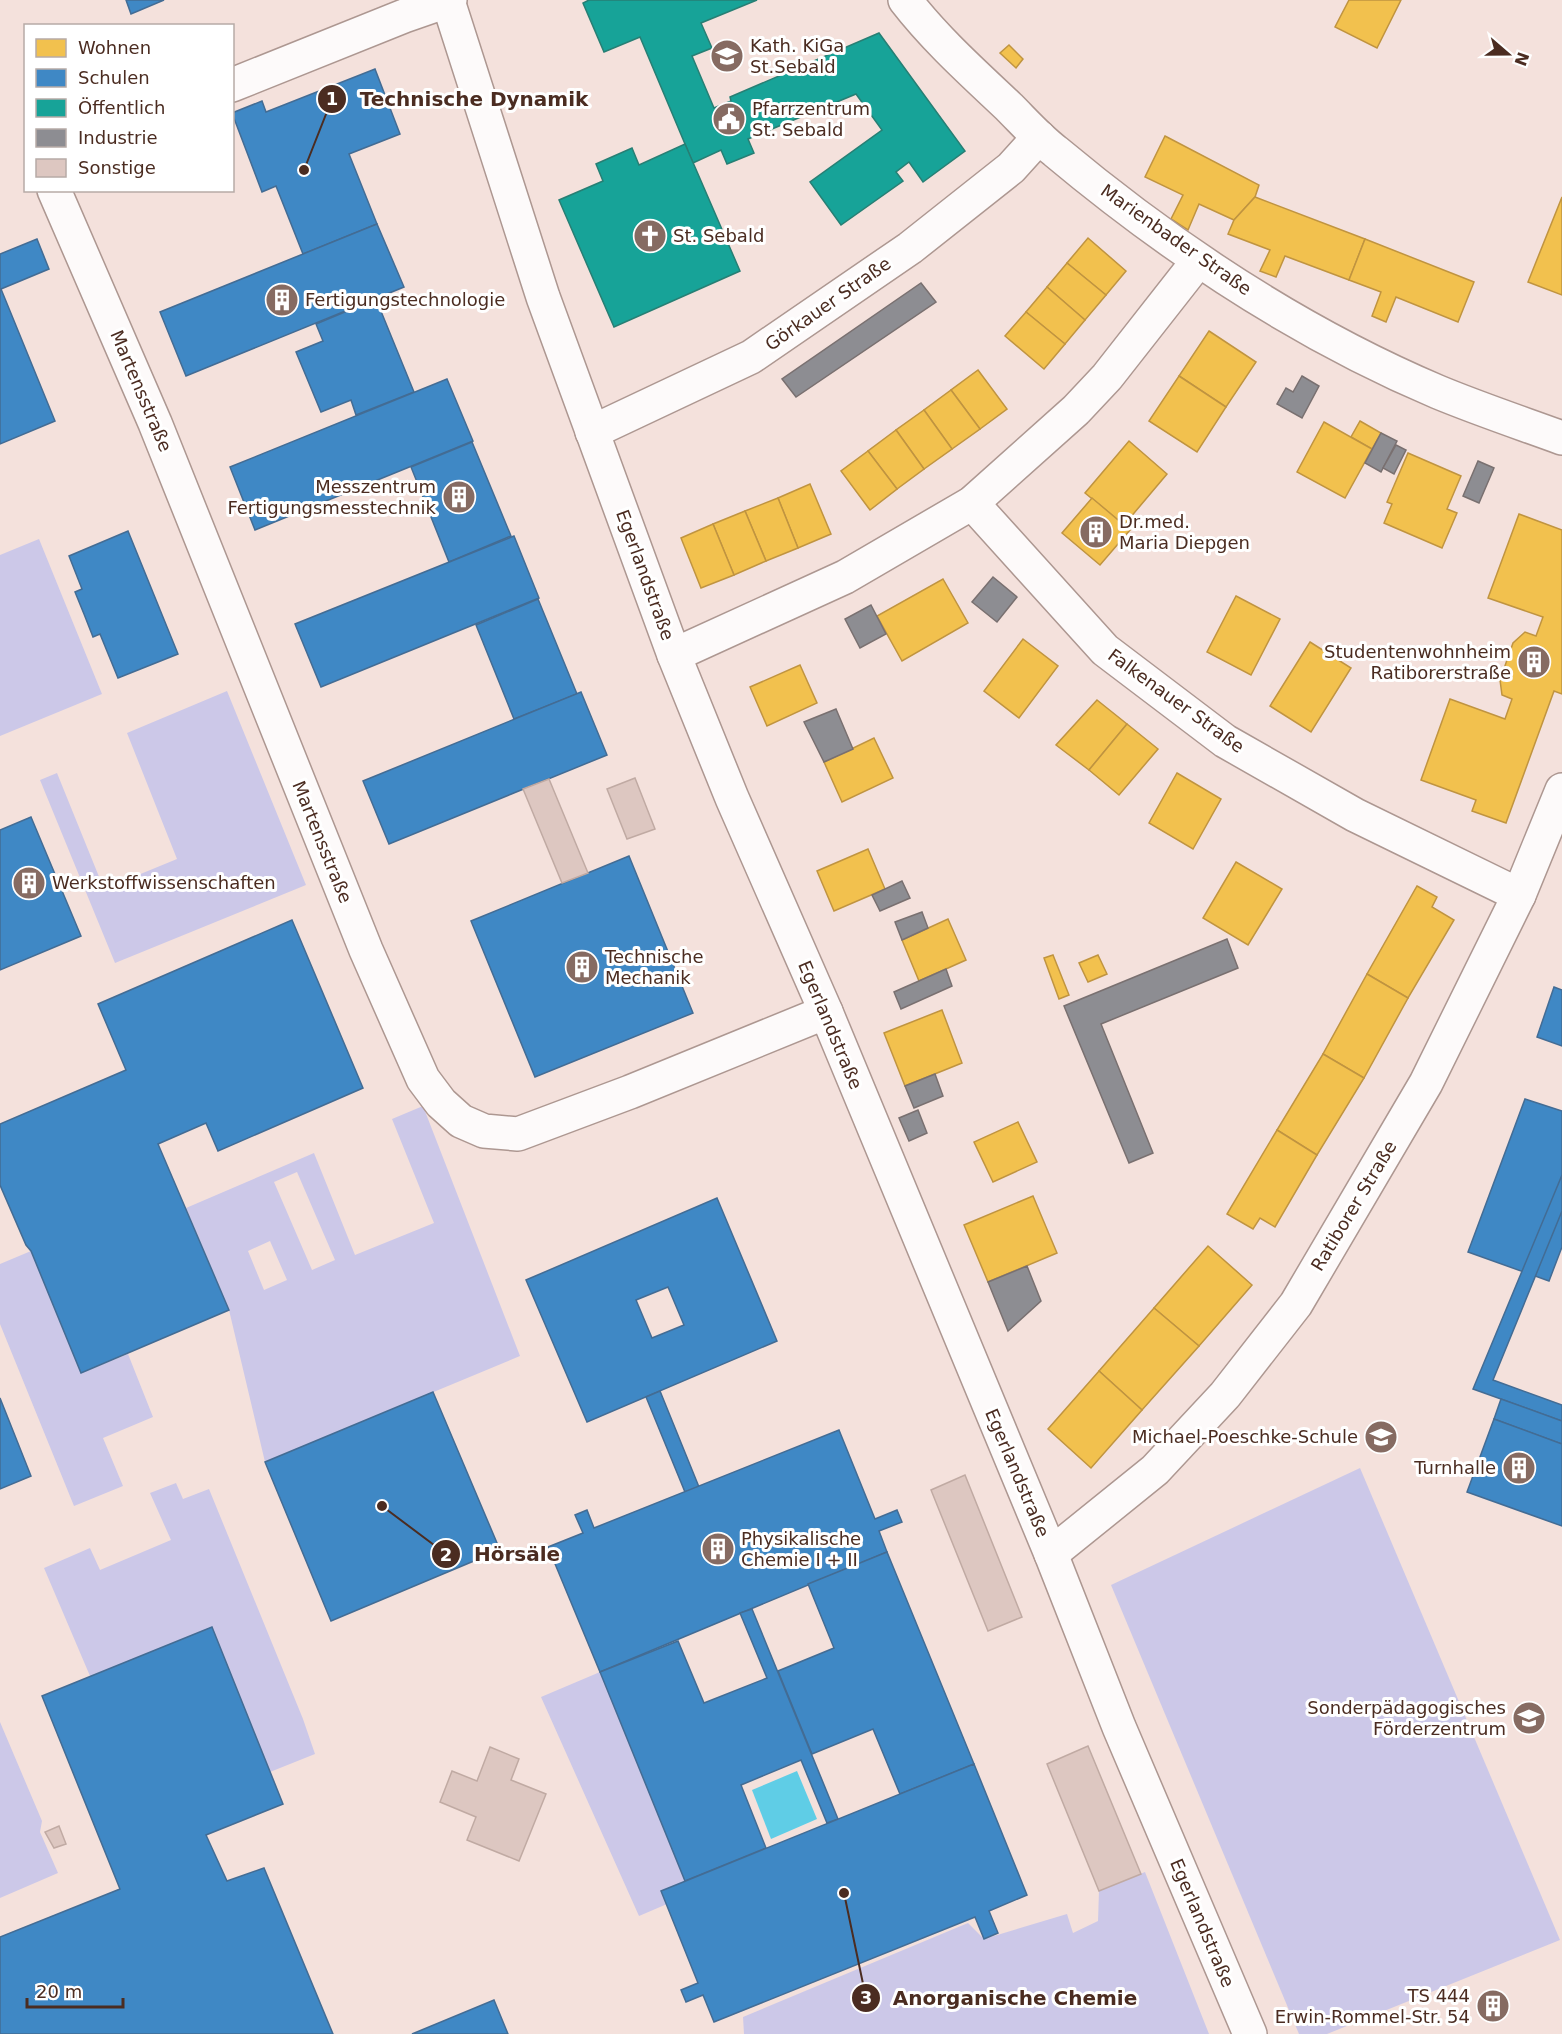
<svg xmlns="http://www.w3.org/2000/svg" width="1562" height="2034" viewBox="0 0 1562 2034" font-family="'DejaVu Sans',sans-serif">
<rect width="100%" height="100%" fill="#f4e1dc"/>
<!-- green -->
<g fill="#ccc8e8" fill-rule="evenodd">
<path d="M39,539l63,155 -102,42v-181z"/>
<path d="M227,691l79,194 -191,78 -75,-183 17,-7 47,116 73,-30 -50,-126z"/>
<path d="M423,1106l97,250 -255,106 -36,-152 -43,-102 128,-55 41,102 79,-32 -42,-104zM297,1172l38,88 -23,10 -38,-88zM270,1241l17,39 -23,10 -16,-39z"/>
<path d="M31,1251l50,122 47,-19 25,63 -50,21 20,48 -49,20 -74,-182v-60z"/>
<path d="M1360,1468l200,472 -233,94h-28l-188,-449z"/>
<path d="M176,1483l7,16 26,-10 94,230 12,35 -45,18 -180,-96 -46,-108 46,-20 10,22 71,-30 -21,-47z"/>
<path d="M600,1672l85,209 -24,10 6,13 -28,12 -98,-219z"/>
<path d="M0,1722l42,99 -2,11 18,41 -58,25z"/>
<path d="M1145,1872l64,162h-465l-1,-17 225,-94 16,16 83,-25 6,19 25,-12 1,-30z"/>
</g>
<!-- water -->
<path fill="#5fcde6" d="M797,1771l20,48 -46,20 -19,-49z"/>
<!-- homes -->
<g fill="#f2c14e" stroke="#c09440" stroke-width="1.5">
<path d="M1349,0h52l-24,48 -42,-21z"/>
<path d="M1009,45l14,14 -7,9 -16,-15z"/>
<path d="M1165,136l94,49 -4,12 -21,23 -35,-16 -11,26 -17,-11 12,-24 -38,-18z"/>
<path d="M1255,197l110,42 -16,41 -64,-24 -9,21 -16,-6 10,-21 -42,-16 6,-14z"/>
<path d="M1562,197v98l-34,-13z"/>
<path d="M1088,238l38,33 -20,24 -39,-32z"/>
<path d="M1365,239l109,43 -16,40 -62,-25 -10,25 -14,-6 9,-24 -32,-12z"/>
<path d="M1067,263l39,32 -21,25 -38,-33z"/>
<path d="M1047,287l38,33 -20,24 -39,-32z"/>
<path d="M1026,312l39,32 -21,25 -39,-33z"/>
<path d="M1209,331l47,31 -30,45 -47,-31z"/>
<path d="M978,370l29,39 -27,20 -29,-39z"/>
<path d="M1179,376l47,31 -29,45 -48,-31z"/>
<path d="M951,390l29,39 -28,20 -28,-39z"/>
<path d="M924,410l28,39 -28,20 -28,-39z"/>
<path d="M1360,421l21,12 -9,16 -21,-12z"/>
<path d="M1324,422l48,27 -27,49 -48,-26z"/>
<path d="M896,430l28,39 -27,20 -29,-38z"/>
<path d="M1129,441l38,33 -43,51 -39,-32z"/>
<path d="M868,451l29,38 -27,21 -29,-39z"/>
<path d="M1408,453l53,23 -14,33 10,4 -15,35 -58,-25 8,-19 -5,-2z"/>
<path d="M810,484l21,50 -33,14 -20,-50z"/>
<path d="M778,498l20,50 -32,13 -21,-50z"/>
<path d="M1092,498l38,32 -30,35 -38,-32z"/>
<path d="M745,511l21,50 -32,14 -21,-51z"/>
<path d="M1519,514l43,16v164l-8,-3 -48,132 -34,-12 4,-11 -55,-20 29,-81 55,20 7,-20 -10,-4 -2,-15 13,-37 12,-11 11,4 7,-19 -55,-19z"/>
<path d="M713,524l21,51 -33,13 -20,-50z"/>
<path d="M943,579l25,44 -66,38 -25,-45z"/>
<path d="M1236,596l44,23 -29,56 -44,-23z"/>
<path d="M1023,639l35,27 -39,52 -35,-27z"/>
<path d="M1310,642l41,26 -40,64 -41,-26z"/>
<path d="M800,665l17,38 -50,23 -17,-39z"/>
<path d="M1097,700l30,24 -38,46 -33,-25z"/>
<path d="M1127,724l31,25 -39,46 -30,-25z"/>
<path d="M874,738l19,40 -51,24 -18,-40z"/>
<path d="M1177,773l44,26 -28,50 -44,-26z"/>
<path d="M868,849l17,40 -51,22 -17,-40z"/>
<path d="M1236,862l46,27 -34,56 -45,-27z"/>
<path d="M1417,886l20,11 -5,10 22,13 -46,78 -41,-24z"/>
<path d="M948,919l18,41 -47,21 -17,-41z"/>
<path d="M1053,955l16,40 -10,4 -15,-41z"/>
<path d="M1098,955l9,19 -19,8 -9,-19z"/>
<path d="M1367,974l41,24 -44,80 -41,-24z"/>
<path d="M942,1010l20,53 -57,23 -21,-53z"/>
<path d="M1323,1054l41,24 -47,77 -40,-25z"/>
<path d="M1018,1122l19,40 -44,20 -19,-40z"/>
<path d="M1277,1130l40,25 -42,72 -15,-9 -7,11 -26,-15z"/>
<path d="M1033,1196l24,57 -69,29 -24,-57z"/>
<path d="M1208,1246l44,39 -53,61 -45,-38z"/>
<path d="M1154,1308l45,38 -57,64 -43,-39z"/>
<path d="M1099,1371l43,39 -51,58 -43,-39z"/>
</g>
<!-- schools -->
<g fill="#3f88c5" stroke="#436c94" stroke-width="1.5" fill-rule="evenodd">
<path d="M126,0h38l-33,14z"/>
<path d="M375,69l25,65 -51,20 28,70 -74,30 -27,-68 -14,6 -30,-79 30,-12 4,11z"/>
<path d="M377,224l27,63 -218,89 -26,-64z"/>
<path d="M37,239l12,30 -48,20 54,132 -55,23v-190z"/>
<path d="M376,299l38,93 -58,23 -5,-15 -30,12 -25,-60 27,-11 -7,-17z"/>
<path d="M447,379l26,62 -218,89 -25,-63z"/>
<path d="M472,442l39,94 -62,26 -38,-95z"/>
<path d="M128,531l50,123 -60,24 -18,-44 -7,3 -9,-23 -9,-22 7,-3 -13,-33z"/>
<path d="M514,536l25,62 -218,89 -26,-63z"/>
<path d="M538,599l39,95 -63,25 -38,-94z"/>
<path d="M581,692l26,63 -218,89 -26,-63z"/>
<path d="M31,817l50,119 -81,34v-140z"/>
<path d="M629,856l64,157 -158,64 -64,-156z"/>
<path d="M292,920l71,168 -145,63 -12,-28 -48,21 71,166 -148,63 -50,-122 -5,-6 -26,-60v-61l126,-54 -28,-66z"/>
<path d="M1554,987l8,3v56l-25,-9z"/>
<path d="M1525,1099l37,12v136l-13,34 -81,-29z"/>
<path d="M1562,1175v36l-69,169 69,25v16l-89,-32z"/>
<path d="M717,1198l60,143 -190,81 -61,-142zM668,1287l16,38 -32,13 -16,-38z"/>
<path d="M660,1391l39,96 -14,5 -39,-95z"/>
<path d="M433,1392l67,158 -169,71 -66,-159z"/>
<path d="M0,1398l31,78 -31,13z"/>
<path d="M1501,1399l61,22v23l-68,-25z"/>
<path d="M1494,1419l68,25v82l-95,-34z"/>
<path d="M839,1430l36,89 22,-9 5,12 -23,9 8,21 -287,120 -52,-125 35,-14 -8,-18 12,-5 7,18z"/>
<path d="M887,1552l87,212 -74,30 -27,-65 -61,25 -34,-83 56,-23 -26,-64z"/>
<path d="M752,1609l86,210 -11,4 -26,-63 -60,25 25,63 -81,33 -85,-209 78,-31 26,62 63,-25 -27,-65z"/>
<path d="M212,1627l71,177 -77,31 21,46 37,-13 69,166h-333v-97l120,-48 -78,-193z"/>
<path d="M974,1764l53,131 -38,16 9,22 -14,6 -9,-22 -261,105 -11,-27 -17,7 -5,-12 17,-7 -37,-92z"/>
<path d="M1504,1997l2,16 -23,3 -2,-16z"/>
<path d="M494,2000l14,34h-96z"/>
</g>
<!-- public -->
<g fill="#17a398" stroke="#277f74" stroke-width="1.5">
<path d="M589,0h168l-56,23 11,25 -20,8 22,52 17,-7 -1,-4 149,-64 86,118 -42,31 -14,-20 -13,10 7,9 -62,44 -31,-43 72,-52 -26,-36 -108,45 6,14 -27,11 -6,-14 -28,13 -53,-126 -36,15 -21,-49z"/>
<path d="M685,144l55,127 -126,56 -55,-127 44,-19 -7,-17 36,-16 7,17z"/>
</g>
<!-- industry -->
<g fill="#8d8d92" stroke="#797070" stroke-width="1.5">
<path d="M921,283l15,19 -140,95 -14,-18z"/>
<path d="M1302,376l17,10 -17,32 -25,-14 9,-16 7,4z"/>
<path d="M1381,433l16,8 -16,31 -16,-9z"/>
<path d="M1396,445l10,5 -12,24 -11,-6z"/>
<path d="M1478,461l16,7 -15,35 -16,-7z"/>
<path d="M993,577l24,20 -20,25 -25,-20z"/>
<path d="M871,605l15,29 -26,14 -15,-29z"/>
<path d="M836,709l17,40 -29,13 -20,-40z"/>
<path d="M902,881l8,17 -30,13 -8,-16z"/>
<path d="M922,912l6,16 -26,12 -7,-18z"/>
<path d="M1227,939l11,29 -137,56 52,129 -24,10 -65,-157z"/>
<path d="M946,969l6,17 -51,23 -7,-17z"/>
<path d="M935,1074l8,22 -29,12 -9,-22z"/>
<path d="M918,1110l9,23 -18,8 -10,-23z"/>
<path d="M1027,1266l14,35 -33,30 -20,-49z"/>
</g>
<!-- building -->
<g fill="#ddc7c1" stroke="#c0aaa3" stroke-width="1.5">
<path d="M635,778l20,51 -28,10 -20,-50z"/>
<path d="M549,779l39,94 -26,10 -39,-94z"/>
<path d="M965,1475l57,142 -34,14 -57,-141z"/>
<path d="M1088,1746l53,128 -42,17 -52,-127z"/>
<path d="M490,1747l29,12 -8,21 35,14 -27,67 -52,-21 9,-23 -36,-15 12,-31 25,10z"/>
<path d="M59,1826l7,18 -12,4 -9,-16z"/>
</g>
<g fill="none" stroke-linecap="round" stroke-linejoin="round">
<!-- street casing -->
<g stroke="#ad9791" stroke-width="36">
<g id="street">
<path d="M905,0c31,40 68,73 104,107 15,15 29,31 46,44 116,97 244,182 383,241 41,17 83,31 124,46"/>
<path d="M448,1l95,296 131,358 58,143 94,214 225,542 68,173 131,307"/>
<path d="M232,85l172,-69 46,-16"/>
<path d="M54,190l101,233 211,527 57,129 18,24 20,18 23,10 34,3 112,-42 196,-80"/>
<path d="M592,432l159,-75 159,-109 101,-80 28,-31"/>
<path d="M972,503l133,147 120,91 130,74 164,80"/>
<path d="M674,655l171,-78 127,-74 104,-93 31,-33 91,-116"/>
<path d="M1051,1554l104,-84 70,-75 71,-91 130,-221 93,-188 43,-105"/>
</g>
</g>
<!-- street -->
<use href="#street" stroke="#fdfafa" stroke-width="33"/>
</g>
<!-- icons -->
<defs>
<g id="school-disc" transform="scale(1.725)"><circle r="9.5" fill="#866b62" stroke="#fff"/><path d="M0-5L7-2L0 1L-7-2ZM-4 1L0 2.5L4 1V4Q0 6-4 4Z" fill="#fff"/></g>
<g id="civic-disc" transform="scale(1.725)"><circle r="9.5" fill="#866b62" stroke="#fff"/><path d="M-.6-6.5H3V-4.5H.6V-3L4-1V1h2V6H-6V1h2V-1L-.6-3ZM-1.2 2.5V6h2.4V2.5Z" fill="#fff"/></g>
<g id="church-disc" transform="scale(1.725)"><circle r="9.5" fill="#866b62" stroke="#fff"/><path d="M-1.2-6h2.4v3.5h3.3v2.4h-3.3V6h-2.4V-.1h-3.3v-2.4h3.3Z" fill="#fff"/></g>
<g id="building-disc" transform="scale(1.725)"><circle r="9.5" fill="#866b62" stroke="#fff"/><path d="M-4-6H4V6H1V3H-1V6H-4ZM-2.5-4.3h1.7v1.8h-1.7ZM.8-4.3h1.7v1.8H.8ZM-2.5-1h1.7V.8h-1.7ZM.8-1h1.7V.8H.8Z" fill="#fff"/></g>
</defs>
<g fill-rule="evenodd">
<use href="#school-disc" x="727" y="56"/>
<use href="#civic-disc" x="729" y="119"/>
<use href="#church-disc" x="650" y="236"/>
<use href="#building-disc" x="282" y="300"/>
<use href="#building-disc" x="459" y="497"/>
<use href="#building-disc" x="1096" y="532"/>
<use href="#building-disc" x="1534" y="662"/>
<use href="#building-disc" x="29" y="883"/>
<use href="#building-disc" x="582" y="967"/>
<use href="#school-disc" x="1381" y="1437"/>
<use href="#building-disc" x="1519" y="1468"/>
<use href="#building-disc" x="718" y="1549"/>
<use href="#school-disc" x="1529" y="1718"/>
<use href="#building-disc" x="1493" y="2006"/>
</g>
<g text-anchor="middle" stroke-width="6" stroke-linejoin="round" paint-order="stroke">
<!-- poi labels -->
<g font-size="18" fill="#4b2c21" stroke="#fff" text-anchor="start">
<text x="750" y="52">Kath. KiGa<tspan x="750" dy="21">St.Sebald</tspan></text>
<text x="752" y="115">Pfarrzentrum<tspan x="752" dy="21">St. Sebald</tspan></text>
<text x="673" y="242">St. Sebald</text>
<text x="305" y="306">Fertigungstechnologie</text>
<text x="436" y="493" text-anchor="end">Messzentrum<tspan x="436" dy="21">Fertigungsmesstechnik</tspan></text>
<text x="1119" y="528">Dr.med.<tspan x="1119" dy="21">Maria Diepgen</tspan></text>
<text x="1511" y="658" text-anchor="end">Studentenwohnheim<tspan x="1511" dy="21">Ratiborerstraße</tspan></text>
<text x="52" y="889">Werkstoffwissenschaften</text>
<text x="605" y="963">Technische<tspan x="605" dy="21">Mechanik</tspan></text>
<text x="1358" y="1443" text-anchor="end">Michael-Poeschke-Schule</text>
<text x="1496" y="1474" text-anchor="end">Turnhalle</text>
<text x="741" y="1545">Physikalische<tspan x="741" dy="21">Chemie I + II</tspan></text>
<text x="1506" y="1714" text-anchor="end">Sonderpädagogisches<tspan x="1506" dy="21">Förderzentrum</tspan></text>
<text x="1470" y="2002" text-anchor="end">TS 444<tspan x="1470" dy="21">Erwin-Rommel-Str. 54</tspan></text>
</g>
<!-- street labels -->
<g font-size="18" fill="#4b2c21" stroke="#fff">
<text transform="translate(1176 240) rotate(35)" y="6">Marienbader Straße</text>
<text transform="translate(828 304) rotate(-35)" y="6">Görkauer Straße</text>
<text transform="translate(141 391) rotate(67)" y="6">Martensstraße</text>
<text transform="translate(645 575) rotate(70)" y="6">Egerlandstraße</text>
<text transform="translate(1176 701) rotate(36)" y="6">Falkenauer Straße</text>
<text transform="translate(322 842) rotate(68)" y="6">Martensstraße</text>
<text transform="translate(830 1025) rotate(67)" y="6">Egerlandstraße</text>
<text transform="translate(1354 1206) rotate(-59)" y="6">Ratiborer Straße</text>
<text transform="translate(1017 1473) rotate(67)" y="6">Egerlandstraße</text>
<text transform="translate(1202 1923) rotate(67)" y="6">Egerlandstraße</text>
</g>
</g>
<!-- callouts -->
<path fill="none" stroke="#4b2c21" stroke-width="2" d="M304 170L332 99M382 1506L446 1554M844 1893L866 1998"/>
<g fill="#4b2c21" stroke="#fff" stroke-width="2">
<circle cx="304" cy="170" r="6"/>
<circle cx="382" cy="1506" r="6"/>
<circle cx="844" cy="1893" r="6"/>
<circle cx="332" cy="99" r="15"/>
<circle cx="446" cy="1554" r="15"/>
<circle cx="866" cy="1998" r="15"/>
</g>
<g font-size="18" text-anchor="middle" font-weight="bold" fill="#fff">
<text x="332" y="105">1</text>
<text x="446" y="1561">2</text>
<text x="866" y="2004">3</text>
</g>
<g font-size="20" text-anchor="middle" font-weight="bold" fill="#4b2c21" stroke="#fff" stroke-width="6" stroke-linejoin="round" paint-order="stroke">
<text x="474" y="106">Technische Dynamik</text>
<text x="517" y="1561">Hörsäle</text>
<text x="1015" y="2005">Anorganische Chemie</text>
</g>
<!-- legend -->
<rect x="24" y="24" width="210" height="168" fill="#ffffff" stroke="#b7aba6" stroke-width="1.5"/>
<rect x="36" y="39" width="30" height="18" fill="#f2c14e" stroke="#b7aba6" stroke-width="1.5"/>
<text x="78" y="54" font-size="18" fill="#4b2c21">Wohnen</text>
<rect x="36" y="69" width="30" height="18" fill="#3f88c5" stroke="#b7aba6" stroke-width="1.5"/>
<text x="78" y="84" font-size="18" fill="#4b2c21">Schulen</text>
<rect x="36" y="99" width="30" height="18" fill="#17a398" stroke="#b7aba6" stroke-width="1.5"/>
<text x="78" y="114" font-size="18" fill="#4b2c21">Öffentlich</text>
<rect x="36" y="129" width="30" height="18" fill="#8d8d92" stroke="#b7aba6" stroke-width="1.5"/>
<text x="78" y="144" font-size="18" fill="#4b2c21">Industrie</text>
<rect x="36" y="159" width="30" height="18" fill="#ddc7c1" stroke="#b7aba6" stroke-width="1.5"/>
<text x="78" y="174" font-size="18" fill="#4b2c21">Sonstige</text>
<!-- north arrow -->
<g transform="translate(1508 54) rotate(110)" stroke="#ffffff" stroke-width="4.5" paint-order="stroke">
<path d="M0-4.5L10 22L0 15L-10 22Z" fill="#4b2c21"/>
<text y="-9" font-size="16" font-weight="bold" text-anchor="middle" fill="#4b2c21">N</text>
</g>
<!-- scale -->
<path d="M27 1998v9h96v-9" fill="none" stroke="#4b2c21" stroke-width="3"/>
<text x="36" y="1998" font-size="18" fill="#4b2c21" stroke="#ffffff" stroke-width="4.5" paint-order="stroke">20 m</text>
</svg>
